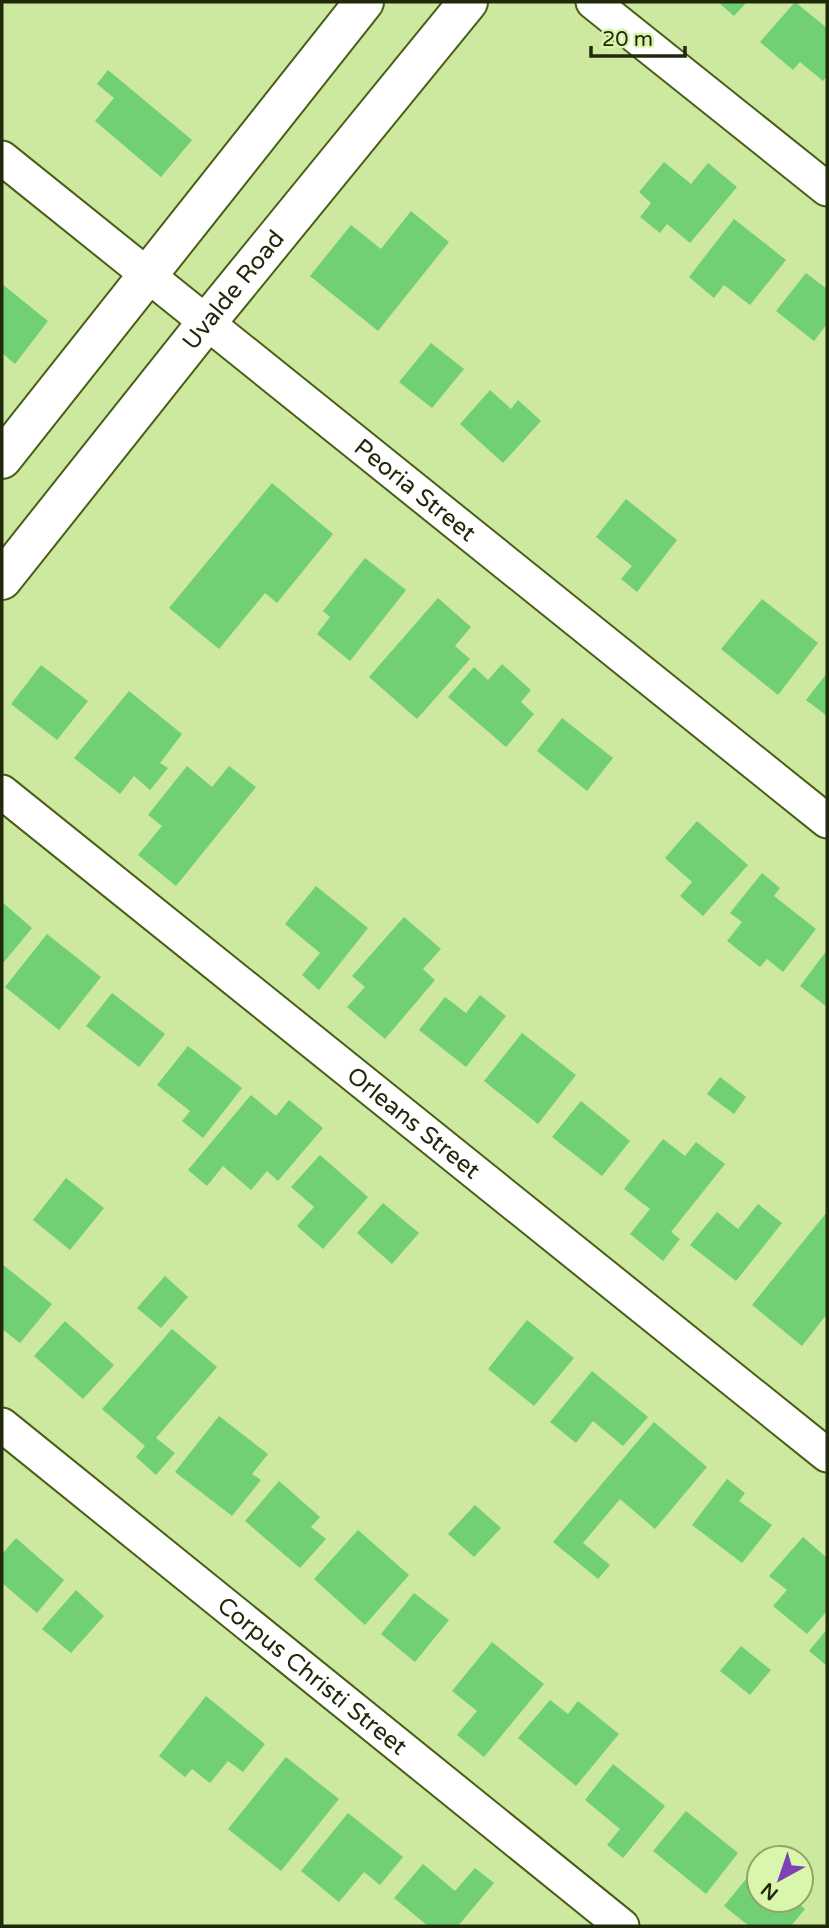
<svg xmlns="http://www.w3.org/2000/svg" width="829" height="1928" viewBox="0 0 829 1928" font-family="'Varela Round',sans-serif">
<rect width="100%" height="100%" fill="#cde89f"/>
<!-- building -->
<g fill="#71d075">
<path d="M718,2h29l-13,14z"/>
<path d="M795,2l32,26v48l-4,5 -23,-19 -7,8 -33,-28z"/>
<path d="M108,70l84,70 -31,37 -66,-56 19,-23 -17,-14z"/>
<path d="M664,162l27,22 17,-21 29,24 -47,56 -23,-19 -7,9 -20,-16 11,-14 -12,-11z"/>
<path d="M411,211l38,31 -71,89 -68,-55 41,-51 30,24z"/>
<path d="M734,219l52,41 -36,45 -26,-20 -10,13 -25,-21z"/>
<path d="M806,273l21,16v35l-13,17 -38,-30z"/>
<path d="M2,284l46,37 -33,43 -13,-11z"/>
<path d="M431,343l33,26 -32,39 -33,-26z"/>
<path d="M490,390l21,19 7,-9 23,21 -38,42 -43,-39z"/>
<path d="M272,483l61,51 -56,69 -12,-10 -46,56 -50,-41z"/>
<path d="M626,499l51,41 -40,52 -16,-13 11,-13 -36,-29z"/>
<path d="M365,558l41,32 -56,71 -33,-27 13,-17 -7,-6z"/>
<path d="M438,598l33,29 -16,19 15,13 -53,60 -48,-42z"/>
<path d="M762,599l56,44 -40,52 -57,-46z"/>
<path d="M502,664l29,26 -10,12 13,12 -28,33 -58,-50 26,-30 14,13z"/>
<path d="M41,665l47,36 -31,39 -46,-36z"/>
<path d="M827,673v43l-21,-16z"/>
<path d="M129,691l53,43 -22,29 8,5 -18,22 -16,-14 -14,18 -46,-36z"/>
<path d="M562,718l51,40 -26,33 -50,-40z"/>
<path d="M187,766l25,21 17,-21 27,21 -80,99 -38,-31 24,-29 -14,-11z"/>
<path d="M697,821l51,44 -45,51 -23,-20 12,-14 -27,-24z"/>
<path d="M762,873l18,15 -6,8 42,33 -33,43 -16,-13 -7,8 -33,-26 15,-19 -12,-9z"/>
<path d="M316,886l52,42 -49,62 -17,-15 18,-22 -35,-29z"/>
<path d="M2,902l30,26 -28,34 -2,-2z"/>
<path d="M404,917l37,32 -18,20 12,11 -50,59 -38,-32 18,-20 -13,-11z"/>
<path d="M47,934l54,43 -42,53 -54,-43z"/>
<path d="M827,950v57l-27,-21z"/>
<path d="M112,993l53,41 -26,33 -53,-41z"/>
<path d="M480,995l26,21 -40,51 -47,-37 26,-33 21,16z"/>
<path d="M522,1033l54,42 -38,49 -54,-43z"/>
<path d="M188,1046l54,42 -39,50 -21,-17 8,-10 -33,-26z"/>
<path d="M720,1077l26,20 -12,17 -27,-20z"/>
<path d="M251,1095l25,21 13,-16 34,28 -45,53 -11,-10 -16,19 -28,-24 -16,20 -19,-16z"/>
<path d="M581,1101l49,40 -28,35 -50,-39z"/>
<path d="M663,1139l22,17 11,-14 29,22 -54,68 9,7 -17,22 -33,-27 20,-25 -26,-20z"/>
<path d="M320,1155l48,42 -45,52 -26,-23 17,-19 -23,-20z"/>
<path d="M66,1178l38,30 -34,42 -37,-30z"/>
<path d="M383,1203l36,30 -27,31 -35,-31z"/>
<path d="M758,1204l24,19 -46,58 -46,-36 27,-33 21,17z"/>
<path d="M827,1212v102l-25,32 -50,-41z"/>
<path d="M2,1264l50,40 -32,39 -18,-14z"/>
<path d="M165,1276l23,21 -27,31 -24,-20z"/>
<path d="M527,1320l47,38 -40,48 -46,-37z"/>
<path d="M65,1321l49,44 -31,34 -49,-43z"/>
<path d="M172,1329l45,38 -61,71 19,15 -19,22 -20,-18 9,-11 -43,-37z"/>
<path d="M592,1371l56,46 -25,29 -30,-25 -17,22 -26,-21z"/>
<path d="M219,1416l49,38 -16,20 9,6 -29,36 -57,-44z"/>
<path d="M654,1422l53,45 -52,62 -35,-30 -37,44 27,22 -12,14 -45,-37z"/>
<path d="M727,1479l18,14 -6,8 33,24 -30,38 -50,-38z"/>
<path d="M279,1481l41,36 -9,10 15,12 -26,29 -55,-47z"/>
<path d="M475,1505l26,23 -27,29 -26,-23z"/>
<path d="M358,1530l51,45 -44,50 -51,-46z"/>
<path d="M803,1537l24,21v53l-20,23 -34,-28 14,-16 -18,-14z"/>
<path d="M16,1538l48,42 -27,33 -35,-30v-29z"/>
<path d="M76,1590l28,26 -33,37 -29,-24z"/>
<path d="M414,1593l35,27 -34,42 -34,-28z"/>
<path d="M827,1629v37l-18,-15z"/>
<path d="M492,1642l52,42 -60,73 -27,-22 20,-24 -25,-20z"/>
<path d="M741,1646l30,24 -21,25 -30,-24z"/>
<path d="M206,1696l59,48 -22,28 -15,-11 -18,22 -18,-14 -7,8 -26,-21z"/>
<path d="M550,1700l18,14 10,-13 41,33 -43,52 -58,-48z"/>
<path d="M286,1757l53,42 -58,72 -53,-42z"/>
<path d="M613,1764l52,42 -42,52 -16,-13 13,-16 -35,-29z"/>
<path d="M686,1811l52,42 -32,41 -53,-43z"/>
<path d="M348,1813l55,44 -23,28 -16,-13 -25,30 -38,-31z"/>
<path d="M423,1864l32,27 20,-23 19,15 -36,43h-30l-34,-28z"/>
<path d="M755,1868l4,3v29h35l11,9 -14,17h-42l-25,-20z"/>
</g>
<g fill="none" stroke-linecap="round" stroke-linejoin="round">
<!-- street casing -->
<g stroke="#495f17" stroke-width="37">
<g id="street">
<path d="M593,2l234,187"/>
<path id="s1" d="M2,158l825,663"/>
<path id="s2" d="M2,792l825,663"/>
<path id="s3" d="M2,1425l620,501"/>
</g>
</g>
<!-- secondary casing -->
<g stroke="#495f17" stroke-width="42">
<g id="secondary">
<path d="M2,459l362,-457"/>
<path id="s4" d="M2,580l205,-258 261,-320"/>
</g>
</g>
<!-- street -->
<use href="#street" stroke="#fff" stroke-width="33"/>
<!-- secondary -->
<use href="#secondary" stroke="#fff" stroke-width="38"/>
</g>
<g text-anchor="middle" stroke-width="5" stroke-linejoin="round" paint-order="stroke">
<!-- street labels -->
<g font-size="24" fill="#20290c" stroke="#daf5ac">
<text dy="8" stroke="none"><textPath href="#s4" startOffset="371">Uvalde Road</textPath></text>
<text dy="8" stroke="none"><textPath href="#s1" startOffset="530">Peoria Street</textPath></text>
<text dy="8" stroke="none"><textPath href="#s2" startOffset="528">Orleans Street</textPath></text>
<text dy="8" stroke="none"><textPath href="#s3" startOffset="399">Corpus Christi Street</textPath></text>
</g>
</g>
<!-- border -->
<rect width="829" height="1928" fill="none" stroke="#20290c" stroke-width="7"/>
<!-- north arrow -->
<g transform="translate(780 1879) rotate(220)"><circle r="33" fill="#daf5ac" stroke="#90a36c" stroke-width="2"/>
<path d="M0-5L12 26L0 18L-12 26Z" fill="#7e41b6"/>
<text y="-10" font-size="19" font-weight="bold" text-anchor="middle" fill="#20290c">N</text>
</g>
<!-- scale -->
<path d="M591 46v10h94v-10" fill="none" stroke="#20290c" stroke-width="3.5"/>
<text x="602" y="46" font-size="21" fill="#20290c" stroke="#daf5ac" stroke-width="5" paint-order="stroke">20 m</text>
</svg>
